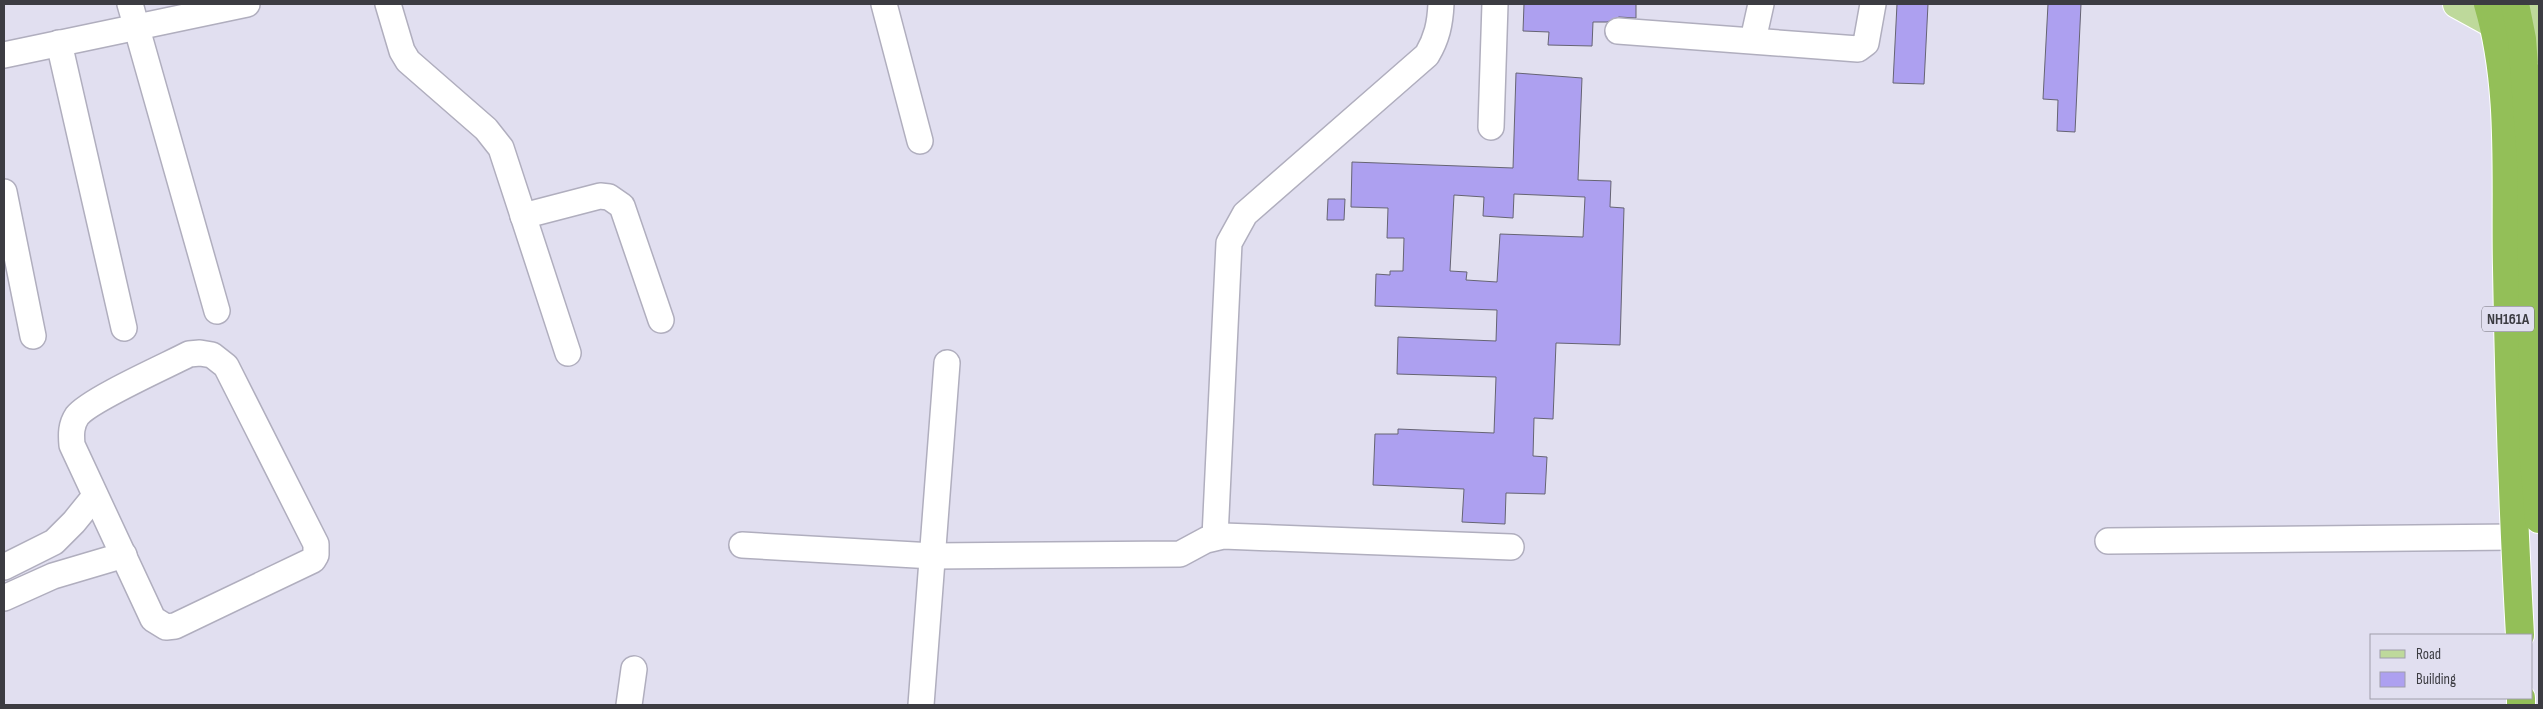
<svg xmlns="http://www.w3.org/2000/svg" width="2543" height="709" viewBox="0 0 2543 709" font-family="'Sofia Sans Condensed',sans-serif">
<rect width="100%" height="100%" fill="#e1dff0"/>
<!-- building -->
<g fill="#ada0f0" stroke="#666473" fill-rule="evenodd">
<path d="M1524,4h112v14l-17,-1 -12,5h-14l-1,24 -44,-1 1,-13 -26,-1z"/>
<path d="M1897,4h31l-4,80 -31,-1z"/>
<path d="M2048,4h33l-6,128 -18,-1 1,-31 -15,-1z"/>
<path d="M1516,73l66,5 -4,102 33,1 -1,26 14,1 -4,137 -64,-2 -3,76 -19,-1 -1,38 14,1 -2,37 -39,-1 -1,31 -43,-2 2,-33 -91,-4 2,-51h23v-5l96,4 2,-56 -99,-3 1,-37 98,4 1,-31 -122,-4 1,-32 14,1v-4h13l1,-33h-17l1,-30 -37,-1 1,-45 161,6zM1514,194l71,3 -2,40 -83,-3 -3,48 -31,-2 1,-8 -17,-1 4,-76 30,2 -1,19 30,2z"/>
<path d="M1328,199h17l-1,21h-17z"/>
</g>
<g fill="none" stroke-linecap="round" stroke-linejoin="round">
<!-- minor casing -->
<g stroke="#b0aebe" stroke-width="28">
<g id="minor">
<path d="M130,4l87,307"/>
<path d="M388,4l14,47 6,10 78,68 15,19 67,205"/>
<path d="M884,4l36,137"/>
<path d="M1618,31l240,18 8,-6 7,-39"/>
<path d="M1753,40l8,-36"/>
<path d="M59,43l65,285"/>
<path d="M4,55l243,-51"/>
<path d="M1491,127l4,-123"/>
<path d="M4,192l29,144"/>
<path d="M523,216l77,-20 9,1 13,9 39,114"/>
<path d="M200,353l12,2 14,11 90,178v11l-3,5 -138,66 -9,1 -13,-8 -81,-174c-1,-11 -1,-20 5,-29 12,-16 91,-51 112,-62z"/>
<path d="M1215,537l14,-294 16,-29 182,-159c10,-17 13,-31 14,-51"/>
<path d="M2108,541l407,-4"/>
<path d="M742,545l191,11 247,-2 26,-14 17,-4 288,11"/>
<path d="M4,567l50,-25 20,-20 21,-26"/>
<path d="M4,598l49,-22 71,-21"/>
<path d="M629,705l5,-36"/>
<path d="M921,705l26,-342"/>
</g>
</g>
<!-- major casing -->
<g stroke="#fff" stroke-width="30">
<g id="major">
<path d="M2457,4l82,45"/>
<path d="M2513,4l26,15"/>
</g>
</g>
<!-- highway casing -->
<g stroke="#fff" stroke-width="30">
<g id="highway">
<path d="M2488,4c25,84 17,177 19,264 2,122 6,245 13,367"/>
<path d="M2515,4l7,35 9,122 3,300 5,58"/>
<path d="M2521,698v7"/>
</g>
</g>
<!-- minor -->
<use href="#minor" stroke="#fff" stroke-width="25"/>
<!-- major -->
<use href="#major" stroke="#bed99b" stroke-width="28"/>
<!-- highway -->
<use href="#highway" stroke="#93bf58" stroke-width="28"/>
</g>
<g text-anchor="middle" stroke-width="4.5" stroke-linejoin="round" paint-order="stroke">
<!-- shield labels -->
<rect fill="#e1dff0" stroke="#6e6d76" stroke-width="1" x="2482" y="306.5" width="52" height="25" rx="4"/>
<g font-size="15" font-weight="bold" fill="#3c3c42">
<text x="2508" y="324">NH161A</text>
</g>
</g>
<!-- border -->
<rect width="2543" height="709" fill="none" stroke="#3c3c42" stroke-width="10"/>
<!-- legend -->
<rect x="2370" y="634" width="162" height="65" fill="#e1dff0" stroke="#9f9eaa"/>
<rect x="2380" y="650" width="25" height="8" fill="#bed99b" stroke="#9f9eaa"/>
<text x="2416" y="659" font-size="15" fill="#3c3c42">Road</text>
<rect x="2380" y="672" width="25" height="15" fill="#ada0f0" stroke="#9f9eaa"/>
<text x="2416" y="684" font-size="15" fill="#3c3c42">Building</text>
</svg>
